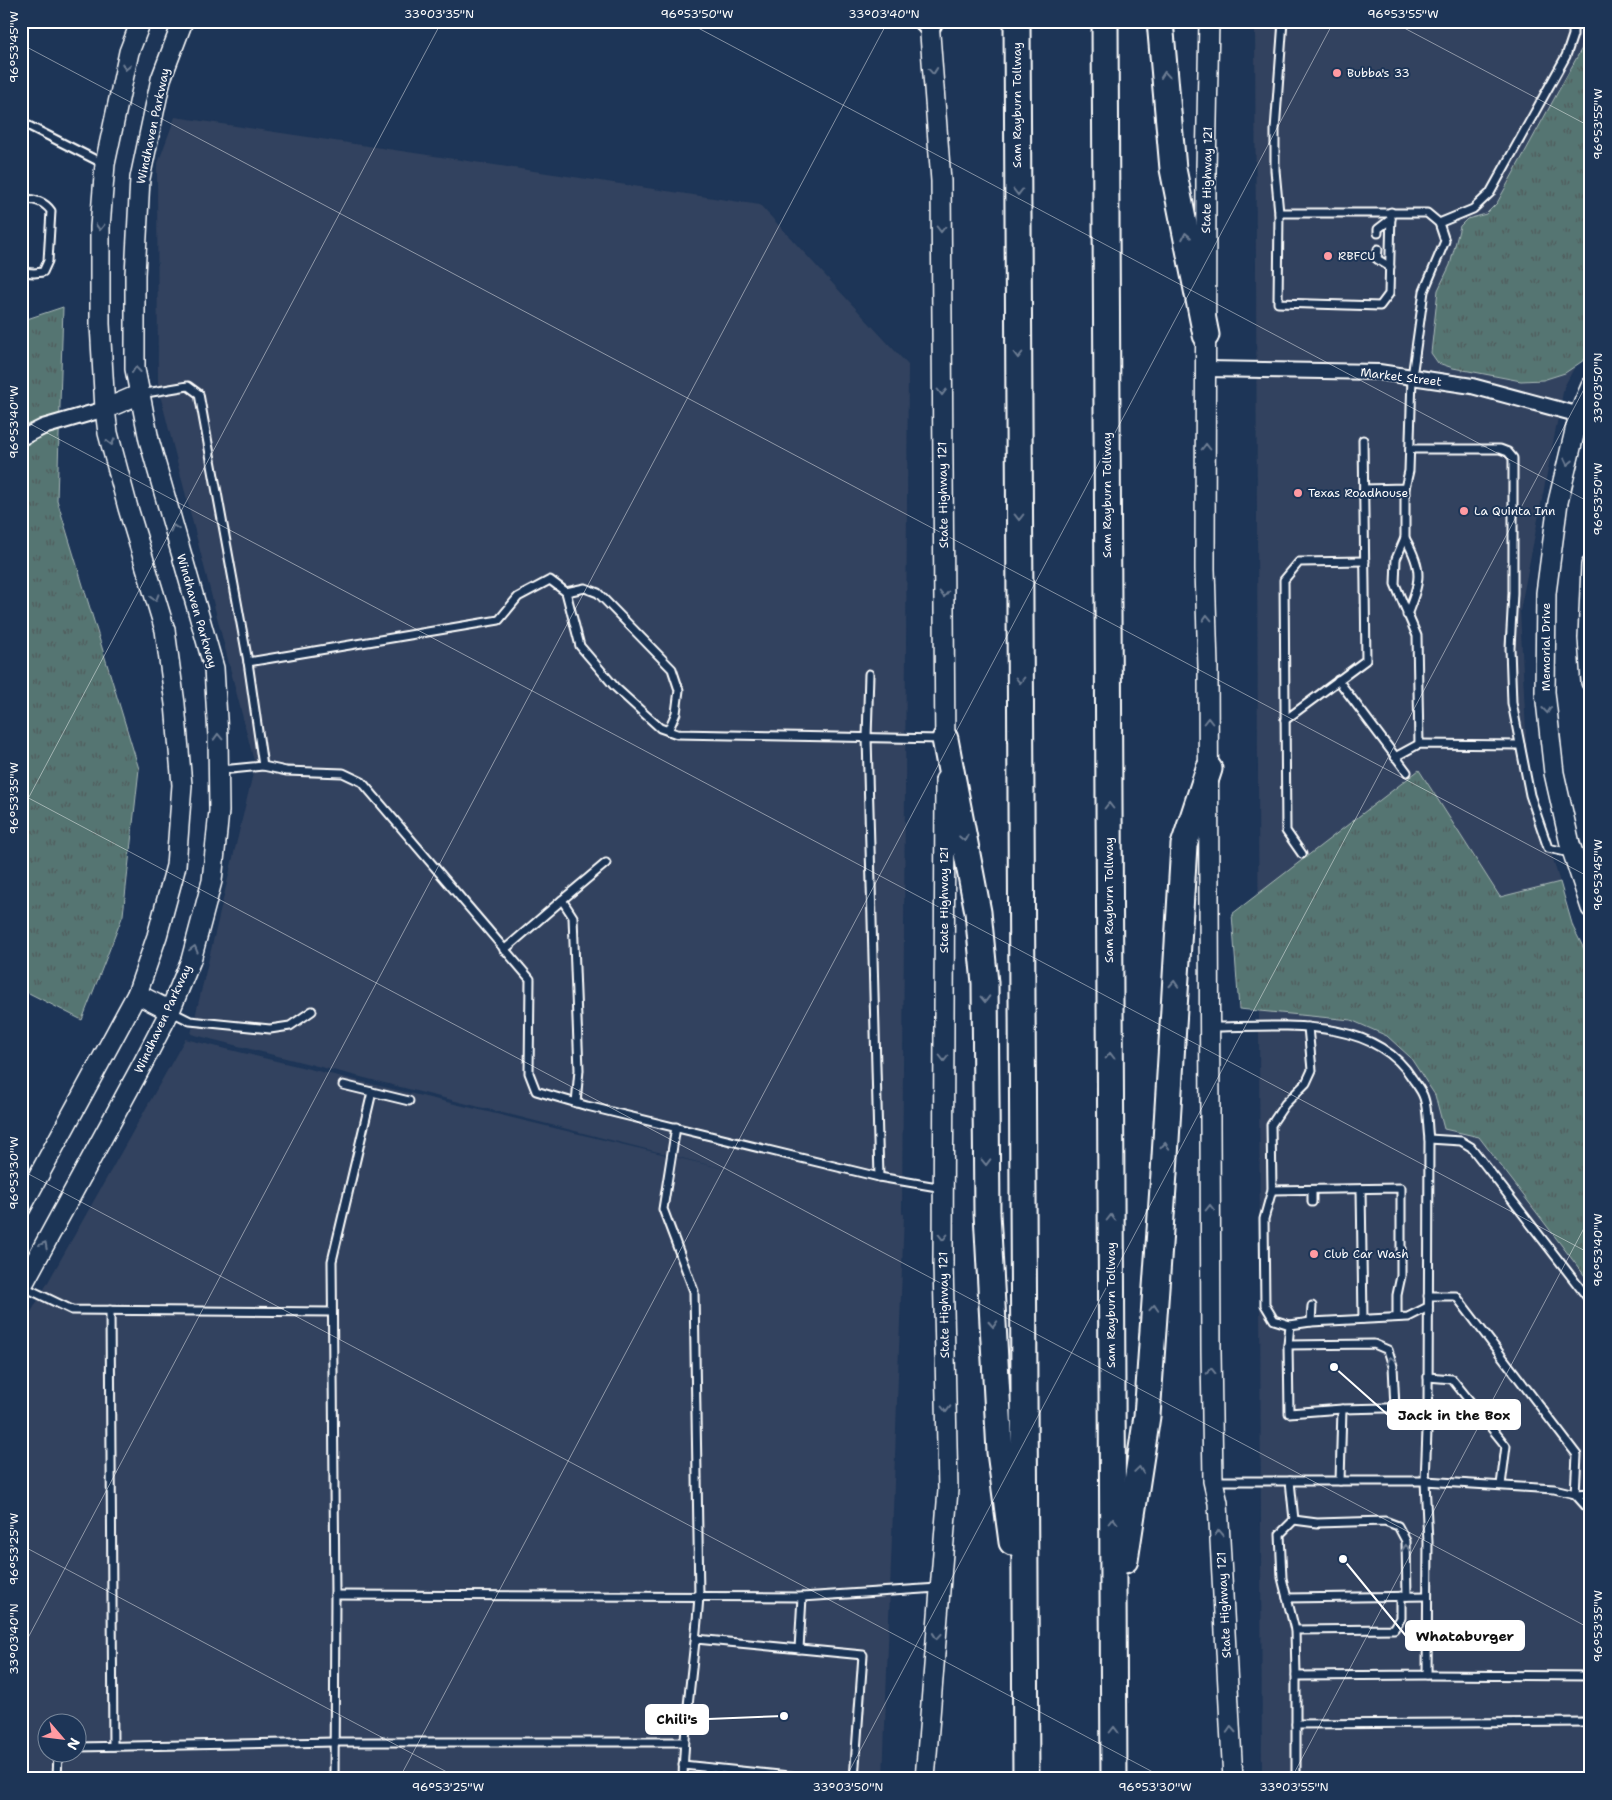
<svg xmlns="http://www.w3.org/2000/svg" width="1612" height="1800" viewBox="0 0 1612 1800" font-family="'Shantell Sans',sans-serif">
<defs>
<pattern id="grass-tufts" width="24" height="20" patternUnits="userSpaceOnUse" patternTransform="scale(1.25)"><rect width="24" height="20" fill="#557472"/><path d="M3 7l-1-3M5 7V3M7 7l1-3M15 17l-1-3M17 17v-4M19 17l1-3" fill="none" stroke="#505c5b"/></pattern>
</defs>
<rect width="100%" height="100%" fill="#1d3557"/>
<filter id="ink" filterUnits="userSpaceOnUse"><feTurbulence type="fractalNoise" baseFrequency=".02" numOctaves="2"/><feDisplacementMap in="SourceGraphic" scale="10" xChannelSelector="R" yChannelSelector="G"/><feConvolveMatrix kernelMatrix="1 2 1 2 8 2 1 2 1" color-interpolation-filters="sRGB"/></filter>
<g filter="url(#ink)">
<!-- built -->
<g fill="#32425e" fill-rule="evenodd">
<path d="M1255,21h336v315l-27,51 -44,224 8,163 45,153 18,36v816h-329z"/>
<path d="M175,117l585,88 148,160 -6,848 2,1 -21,565h-862v-449l164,-291 552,133 -546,-138 64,-269 -97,-378 -1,-221zM48,1722h30v30h-30z"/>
</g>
<!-- grass -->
<g fill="url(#grass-tufts)" stroke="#aabab8">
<path d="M1582,21h9v332l-7,7 -19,13 -22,7 -22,1 -68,-13 -15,-5 -7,-10 7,-63 12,-25 10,-39 7,-7 19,-5 11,-11 85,-155z"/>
<path d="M63,307l-6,193 82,269 -16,146 -41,105 -61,-31v-668z"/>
<path d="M1419,770l81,127 60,-15 13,45 18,36v321l-112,-147 -35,-8 -9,-34 -25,-38 -23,-21 -36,-16 -112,-11 -7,-95z"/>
</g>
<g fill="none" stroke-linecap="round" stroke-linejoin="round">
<!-- lane casing -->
<g stroke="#fff" stroke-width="11">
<g id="lane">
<path d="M1283,21l-8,109v40l4,43h148l12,10 6,18 -21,50 -12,86 -3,94 -4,17 -41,1"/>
<path d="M21,122l83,42"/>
<path d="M21,198c13,2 22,2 30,13l-3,50 -5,11 -9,1 -13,-1"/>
<path d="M1279,213l-1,90 102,3 9,-12 2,-82"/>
<path d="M1439,223l34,-14 17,-16 76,-137 7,-21v-14"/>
<path d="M1378,233v-4l13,-10"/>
<path d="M1378,249l-1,10 13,8"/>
<path d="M140,394l48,-8 11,8 49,268 251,-42 19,-23 32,-17 16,12 14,54 35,41 45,41 17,6 265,5"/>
<path d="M1410,449h90l8,3 5,6v135l-3,55 2,55 18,92 18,53 22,5"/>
<path d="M1405,488v50l-9,21 -1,25 22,52 2,108"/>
<path d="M1405,538c19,33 15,43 2,77"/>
<path d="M566,592l19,-4 13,5 74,76 7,21 -3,23 -8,18"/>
<path d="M869,674l-2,63 12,440"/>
<path d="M1338,680l69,92"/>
<path d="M1285,720l81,-60 -3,-220"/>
<path d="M1395,757l24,-13 101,1"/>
<path d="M263,766l23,5 57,2 19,9 168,197 -1,94 7,18 51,15 292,71 64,11"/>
<path d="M221,770l42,-4 -15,-104"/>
<path d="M1302,854l-16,-23 -2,-251 15,-18 66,-1"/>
<path d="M504,950l58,-50"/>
<path d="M170,1011l20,10 80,8 20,-3 22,-15"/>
<path d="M1210,1027c65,0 162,-13 202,51 4,6 10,13 12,20 4,12 3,28 5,41l-1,268 -3,74 3,61 -1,133 -131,1v103"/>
<path d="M343,1085l66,16"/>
<path d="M576,1103l3,-33 -6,-153 -11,-17 44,-37"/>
<path d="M676,1127l-13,82 31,82 5,305c-4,61 -15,122 -16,183"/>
<path d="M1429,1139l32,2 10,6 120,155"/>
<path d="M1361,1189l2,130"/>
<path d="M1272,1190l129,-2v88l-4,19v22"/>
<path d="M1312,1190v12"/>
<path d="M22,1286l50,24 259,2"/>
<path d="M1428,1296h28l121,159 -2,39 16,18"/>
<path d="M110,1310l3,436"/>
<path d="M1311,1322l1,-16"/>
<path d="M1290,1325l-16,-5 -9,-15 -1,-86 8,-29 -1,-65 14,-21 21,-21 6,-13 -4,-43"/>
<path d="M1288,1345l86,-1 14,6 5,16 2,42"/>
<path d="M1428,1377l24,2 54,67 -5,39"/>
<path d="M1428,1407l-86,2 -53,4 -1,-68 2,-20 21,-3 97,-5 20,-10"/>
<path d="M1215,1481h210l129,8 21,5 16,-1"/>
<path d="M1290,1481l4,39 -14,14 2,44 13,52 1,46"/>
<path d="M1340,1481l2,-72"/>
<path d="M1294,1520l23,3 68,-2 13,5 8,15 1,55"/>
<path d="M335,1595l467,2 136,-9"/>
<path d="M1287,1598l140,-2"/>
<path d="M1295,1630l99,-1 7,-11v-22"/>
<path d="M696,1639l167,16 -9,124"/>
<path d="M799,1649l3,-52"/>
<path d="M1427,1675l164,1"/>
<path d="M1296,1724l295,-2"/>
<path d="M78,1747l256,-5h350"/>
<path d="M683,1765l135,14"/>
<path d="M57,1779l1,-27"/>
<path d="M334,1779l1,-184 -3,-334 40,-169"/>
</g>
</g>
<!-- street casing -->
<g stroke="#fff" stroke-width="18">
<g id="street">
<path d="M1206,369l173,3 93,14 119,32"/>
<path d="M21,438l22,-11 62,-18"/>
</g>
</g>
<!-- secondary casing -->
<g stroke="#fff" stroke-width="22">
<g id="secondary">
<path d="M929,21l12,160 4,571"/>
<path d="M1209,21l-3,149 -1,399 3,98 3,684 2,130 5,22 15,276"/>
<path d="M1591,386l-12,28 -21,88 -12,91 -1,99 9,81 16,71 21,64"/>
<path d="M105,409l35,-15"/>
<path d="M1591,565l-3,73 3,44"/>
<path d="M137,994l33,17"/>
<path d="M21,1208l116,-214 20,-58 19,-70 6,-81 -7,-81 -10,-74 -37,-122 -20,-75 -3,-24 -5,-85v-97l5,-63 24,-112 12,-31"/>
<path d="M21,1288l121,-223 28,-54 21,-51 21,-79 7,-70 -1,-75 -4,-68 -65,-228 -14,-71v-94l5,-97 21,-99 22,-58"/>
<path d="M925,1779l23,-289 -5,-227 2,-483"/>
</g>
</g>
<!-- highway casing -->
<g stroke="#fff" stroke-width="29">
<g id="highway">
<path d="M1017,21l9,1758"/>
<path d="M1105,21l9,1758"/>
<path d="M1160,21l13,148 33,166"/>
<path d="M929,23v-2"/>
<path d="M945,739l33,173 7,71 2,230 13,239 12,90"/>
<path d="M1125,1560l22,-144 17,-243 20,-328 25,-76"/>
</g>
</g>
<!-- lane -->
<use href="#lane" stroke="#1d3557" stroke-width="7"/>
<!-- street -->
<use href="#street" stroke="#1d3557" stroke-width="14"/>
<!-- secondary -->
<use href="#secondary" stroke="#1d3557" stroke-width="19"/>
<!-- highway -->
<use href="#highway" stroke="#1d3557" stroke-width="25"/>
</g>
<!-- one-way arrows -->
<defs><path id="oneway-chevron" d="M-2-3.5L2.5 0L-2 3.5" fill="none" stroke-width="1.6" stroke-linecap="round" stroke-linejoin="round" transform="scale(1.25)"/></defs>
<g stroke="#6c7c92">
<use href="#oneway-chevron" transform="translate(126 67) rotate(102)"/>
<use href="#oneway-chevron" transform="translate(933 71) rotate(85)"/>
<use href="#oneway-chevron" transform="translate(1165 75) rotate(-95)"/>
<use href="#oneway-chevron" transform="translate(1018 192) rotate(90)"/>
<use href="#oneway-chevron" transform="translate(100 227) rotate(92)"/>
<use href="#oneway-chevron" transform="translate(941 229) rotate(90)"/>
<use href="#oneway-chevron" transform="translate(1186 236) rotate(-101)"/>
<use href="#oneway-chevron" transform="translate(1018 355) rotate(90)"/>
<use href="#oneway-chevron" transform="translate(136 370) rotate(-96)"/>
<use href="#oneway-chevron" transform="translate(942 392) rotate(90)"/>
<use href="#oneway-chevron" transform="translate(111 442) rotate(76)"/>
<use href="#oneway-chevron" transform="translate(1206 447) rotate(-90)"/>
<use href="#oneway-chevron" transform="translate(1568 462) rotate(103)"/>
<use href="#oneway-chevron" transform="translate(1019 517) rotate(90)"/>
<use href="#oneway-chevron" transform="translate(174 528) rotate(-106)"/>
<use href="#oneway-chevron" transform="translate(944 594) rotate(90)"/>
<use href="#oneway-chevron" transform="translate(155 598) rotate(73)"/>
<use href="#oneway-chevron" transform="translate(1207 618) rotate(-92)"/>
<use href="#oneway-chevron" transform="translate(1020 680) rotate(90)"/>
<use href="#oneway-chevron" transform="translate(1547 710) rotate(84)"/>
<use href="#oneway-chevron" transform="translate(1208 721) rotate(-90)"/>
<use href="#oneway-chevron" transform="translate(218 737) rotate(-92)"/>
<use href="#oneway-chevron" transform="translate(1109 806) rotate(-90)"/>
<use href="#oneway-chevron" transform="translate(964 838) rotate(79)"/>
<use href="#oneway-chevron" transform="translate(194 949) rotate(-75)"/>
<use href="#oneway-chevron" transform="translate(1174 984) rotate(-87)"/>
<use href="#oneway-chevron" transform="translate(985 999) rotate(89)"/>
<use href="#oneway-chevron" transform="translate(1110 1056) rotate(-90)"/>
<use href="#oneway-chevron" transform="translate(944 1058) rotate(90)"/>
<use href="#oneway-chevron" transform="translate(1165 1146) rotate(-87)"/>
<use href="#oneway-chevron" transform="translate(986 1162) rotate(89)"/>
<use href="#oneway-chevron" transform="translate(1210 1208) rotate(-90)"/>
<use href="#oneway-chevron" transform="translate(1111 1218) rotate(-90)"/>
<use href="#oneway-chevron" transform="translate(943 1237) rotate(90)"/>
<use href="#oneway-chevron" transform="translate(44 1245) rotate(-62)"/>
<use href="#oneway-chevron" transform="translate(1154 1308) rotate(-86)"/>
<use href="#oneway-chevron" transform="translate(993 1324) rotate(87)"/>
<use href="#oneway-chevron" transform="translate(1391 1360) rotate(-108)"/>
<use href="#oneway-chevron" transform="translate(1211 1371) rotate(-91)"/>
<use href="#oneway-chevron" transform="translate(946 1409) rotate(89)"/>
<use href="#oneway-chevron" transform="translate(1139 1470) rotate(-82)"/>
<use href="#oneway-chevron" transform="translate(1113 1521) rotate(-90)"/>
<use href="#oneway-chevron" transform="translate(1219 1533) rotate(-93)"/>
<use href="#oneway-chevron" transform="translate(1406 1548) rotate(-94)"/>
<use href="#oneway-chevron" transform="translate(937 1636) rotate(95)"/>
<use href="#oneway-chevron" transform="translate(1114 1730) rotate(-90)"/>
<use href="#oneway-chevron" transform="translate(1231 1730) rotate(-93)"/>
</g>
</g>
<!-- ticks -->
<path fill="none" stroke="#fff" stroke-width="1" stroke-opacity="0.45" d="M685,21l906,482M1391,21l200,106M21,44l1570,834M21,419l1570,835M21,794l1570,835M21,812l421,-791M21,1170l1145,609M21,1545l439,234M21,1651l867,-1630M399,1779l935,-1758M845,1779l746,-1403M1291,1779l300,-564"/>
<!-- markers -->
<g fill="#ff9aa2" stroke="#1d3557" stroke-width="2">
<circle cx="1337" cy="73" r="5"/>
<circle cx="1328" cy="256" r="5"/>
<circle cx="1298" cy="493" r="5"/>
<circle cx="1464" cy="511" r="5"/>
<circle cx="1314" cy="1254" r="5"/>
</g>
<g text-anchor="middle" stroke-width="4" stroke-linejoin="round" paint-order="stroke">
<!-- poi labels -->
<g font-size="12" fill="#fff" stroke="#1d3557" text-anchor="start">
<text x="1347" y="77">Bubba's 33</text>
<text x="1338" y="260">RBFCU</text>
<text x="1308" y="497">Texas Roadhouse</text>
<text x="1474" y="515">La Quinta Inn</text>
<text x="1324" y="1258">Club Car Wash</text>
</g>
<!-- street labels -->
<g font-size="12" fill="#fff" stroke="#1d3557">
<text transform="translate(1017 105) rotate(-90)" y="4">Sam Rayburn Tollway</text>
<text transform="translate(153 126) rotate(-78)" y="4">Windhaven Parkway</text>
<text transform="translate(1207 180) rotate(-89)" y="4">State Highway 121</text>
<text transform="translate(1401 377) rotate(7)" y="4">Market Street</text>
<text transform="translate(943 495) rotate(-91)" y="4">State Highway 121</text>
<text transform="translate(1107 495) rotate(-90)" y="4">Sam Rayburn Tollway</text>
<text transform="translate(197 611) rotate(74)" y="4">Windhaven Parkway</text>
<text transform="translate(1546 647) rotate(-90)" y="4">Memorial Drive</text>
<text transform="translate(944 900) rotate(-90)" y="4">State Highway 121</text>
<text transform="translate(1109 900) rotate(-90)" y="4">Sam Rayburn Tollway</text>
<text transform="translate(163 1019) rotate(-65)" y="4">Windhaven Parkway</text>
<text transform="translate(944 1305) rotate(-91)" y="4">State Highway 121</text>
<text transform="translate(1111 1305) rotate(-90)" y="4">Sam Rayburn Tollway</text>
<text transform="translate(1224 1605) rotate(-93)" y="4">State Highway 121</text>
</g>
</g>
<!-- callouts -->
<path fill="none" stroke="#fff" stroke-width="2" d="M1334 1367L1388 1415M1343 1559L1406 1636M784 1716L708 1719"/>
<g fill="#fff" stroke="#1d3557" stroke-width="2">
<circle cx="1334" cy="1367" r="5"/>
<circle cx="1343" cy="1559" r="5"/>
<circle cx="784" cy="1716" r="5"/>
</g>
<g fill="#fff" stroke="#fff" stroke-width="2">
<rect x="1388" y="1400" width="132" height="29" rx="5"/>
<rect x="1406" y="1621" width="118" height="29" rx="5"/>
<rect x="646" y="1705" width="62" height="29" rx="5"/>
</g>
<g font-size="14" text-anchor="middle" font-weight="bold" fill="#111">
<text x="1454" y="1420">Jack in the Box</text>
<text x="1465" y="1641">Whataburger</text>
<text x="677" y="1724">Chili's</text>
</g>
<!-- margin -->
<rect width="1612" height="1800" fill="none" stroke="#1d3557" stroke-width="55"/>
<!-- north arrow -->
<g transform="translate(62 1738) rotate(118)"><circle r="24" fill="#1d3557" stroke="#77869a"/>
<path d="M0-4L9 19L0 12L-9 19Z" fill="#ff9aa2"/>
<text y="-8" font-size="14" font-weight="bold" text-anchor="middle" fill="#ffffff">N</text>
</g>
<rect x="28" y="28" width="1556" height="1744" fill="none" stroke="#fff" stroke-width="2"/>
<g font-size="12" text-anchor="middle" fill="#fff">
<text x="439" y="18">33°03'35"N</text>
<text x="697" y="18">96°53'50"W</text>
<text x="884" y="18">33°03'40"N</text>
<text x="1403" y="18">96°53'55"W</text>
<text transform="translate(14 47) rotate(-90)" y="4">96°53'45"W</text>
<text transform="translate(1598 124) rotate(-90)" y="4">96°53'55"W</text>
<text transform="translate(1598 388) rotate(-90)" y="4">33°03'50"N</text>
<text transform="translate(14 422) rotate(-90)" y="4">96°53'40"W</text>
<text transform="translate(1598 499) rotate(-90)" y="4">96°53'50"W</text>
<text transform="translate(14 798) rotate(-90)" y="4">96°53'35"W</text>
<text transform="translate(1598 875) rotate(-90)" y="4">96°53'45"W</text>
<text transform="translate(14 1173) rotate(-90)" y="4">96°53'30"W</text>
<text transform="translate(1598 1250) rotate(-90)" y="4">96°53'40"W</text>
<text transform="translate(14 1549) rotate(-90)" y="4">96°53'25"W</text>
<text transform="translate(1598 1626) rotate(-90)" y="4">96°53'35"W</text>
<text transform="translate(14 1639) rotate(-90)" y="4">33°03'40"N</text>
<text x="448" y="1791">96°53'25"W</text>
<text x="848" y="1791">33°03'50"N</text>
<text x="1155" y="1791">96°53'30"W</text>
<text x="1294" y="1791">33°03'55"N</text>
</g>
</svg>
